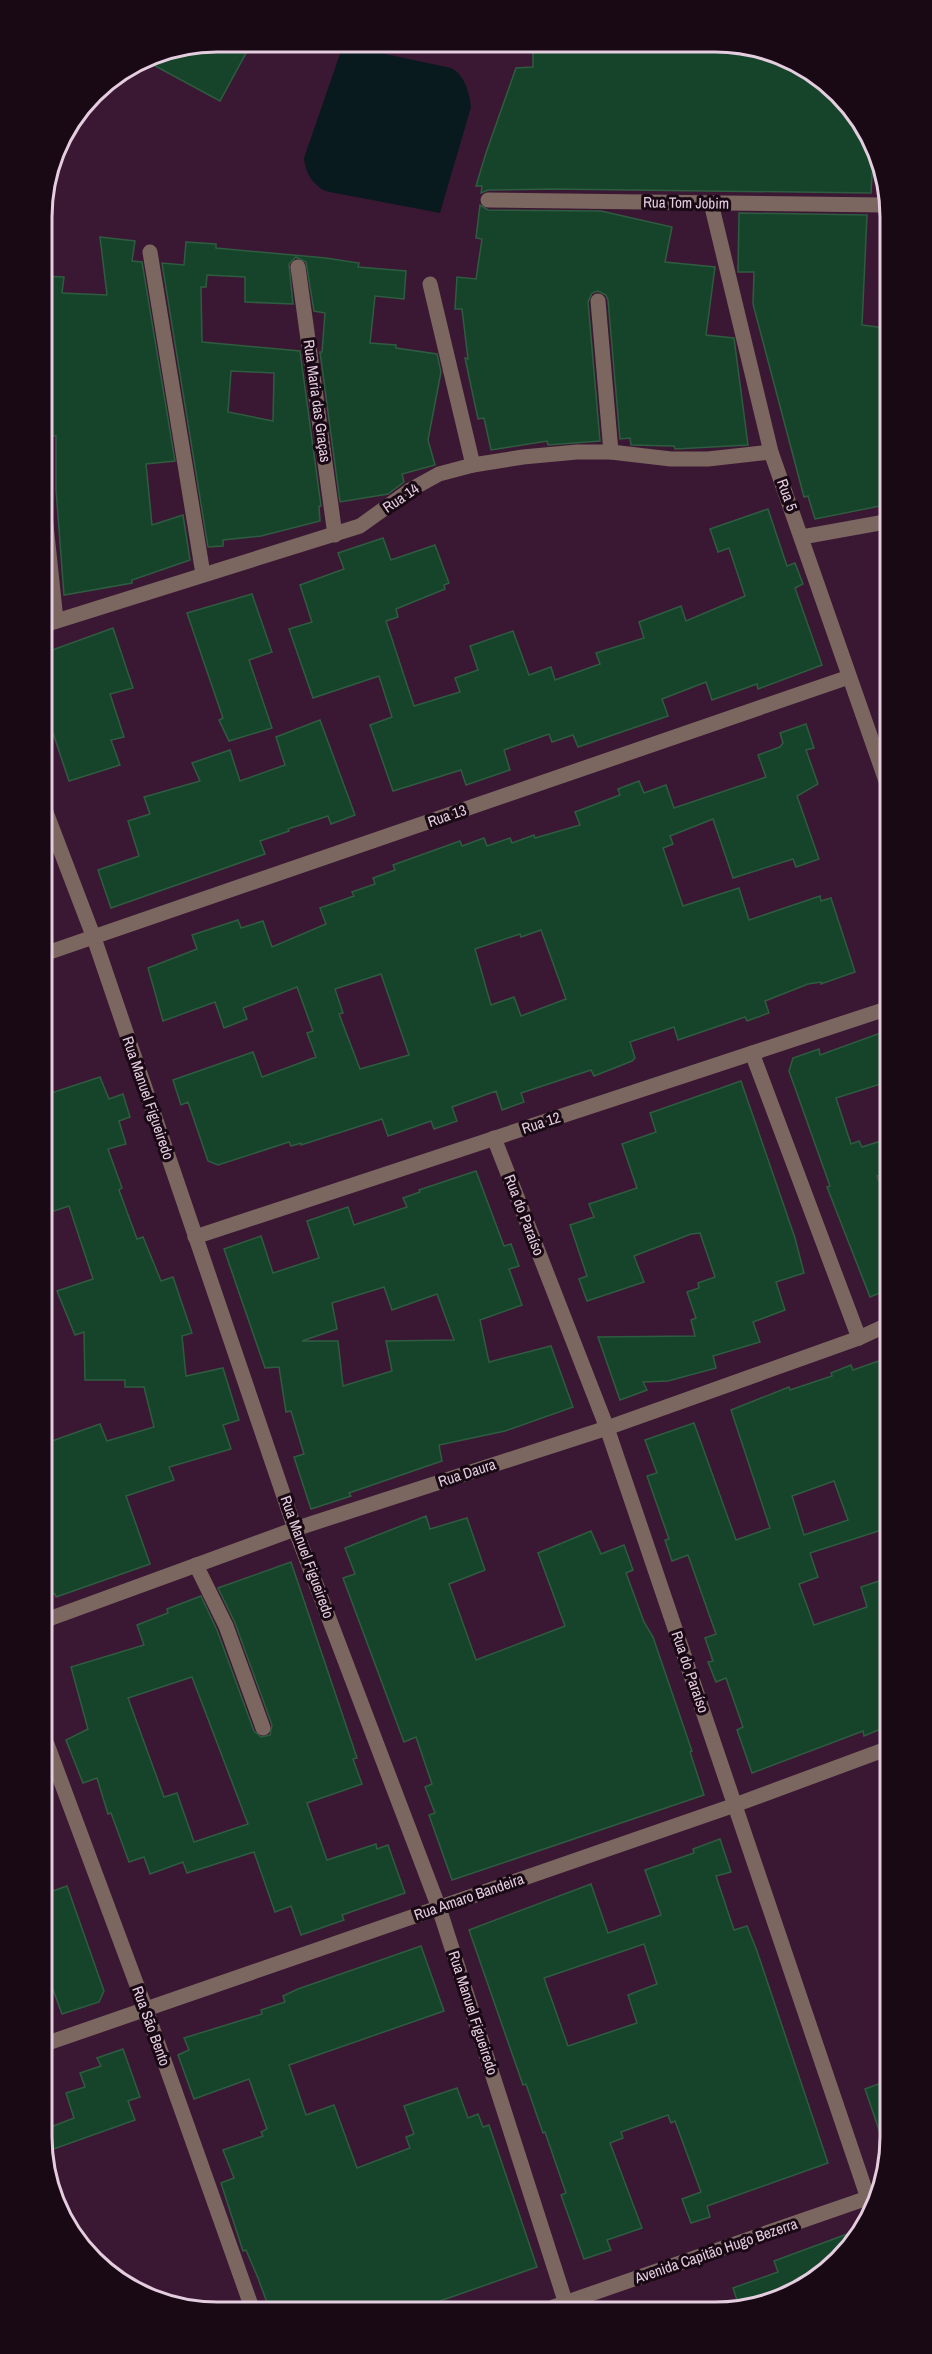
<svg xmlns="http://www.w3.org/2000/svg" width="932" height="2354" viewBox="0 0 932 2354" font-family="'Archivo Narrow',sans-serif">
<rect width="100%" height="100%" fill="#3a1833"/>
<!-- water -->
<path fill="#081a1e" d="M343,45l108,23c14,7 18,24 20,39l-31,106 -115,-22c-13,-7 -20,-19 -21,-33z"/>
<!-- building -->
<g fill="#16442a" stroke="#2f5c40" stroke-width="1.5" fill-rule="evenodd">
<path d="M218,42h34l-32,59 -76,-41 7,-5z"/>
<path d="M533,44l215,1 82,41 36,44 13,30h-6l-2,33 -317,-4 -66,1 -7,3 1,-7h-6l10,-33 30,-85 17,-1z"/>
<path d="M480,205l8,5 113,1 71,16 -7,35 50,5 -9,68 28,3 14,107 -73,4 -1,-3 -43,-1 -1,-7 -10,1 -12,-139 -2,-5 -8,-4 -6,2 -4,9 12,139 -52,4 -1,-4 -56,9 -7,-32 -6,1 -13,-61 3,1 -6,-50h-7l2,-32 19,2 6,-40 -6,-1z"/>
<path d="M739,213l128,2 -5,110 23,3v177l-70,14 -7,-23 -4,1 -51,-193 1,-32h-16z"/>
<path d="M100,237l35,4 -3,20 10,1 33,199 -29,3 6,61 31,-10 7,45 -58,20v3l-68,12 -8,-105v-54l-8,-1 -1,-20h-4v-139l21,1 -2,16 45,2z"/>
<path d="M186,242l30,2v4l110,10 33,5 -1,4 48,4 -2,28 -29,-3 -5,47 26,2v3l41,6 4,18 -13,68 7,25 -33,9 2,8 -16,12 -48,8 -20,-150h2l3,-39 -11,-2 -8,-49 -10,-5 -7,7 4,40 -48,-2v-25l-38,-2 -1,12h-5l1,55 98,9 21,155h-2l1,15 -59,15 -38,4v6l-15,1 -46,-284 22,2zM231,371l43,2 -1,48 -45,-9z"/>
<path d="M768,509l19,57 8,-3 8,21 -8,4 27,77 -64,24 -1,-5 -45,16 -6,-18 -44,17 6,17 -90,31 -5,-12 -21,7 -3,-8 -45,16 6,20 -44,15 -5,-15 -68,21 -23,-66 22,-8 -13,-41 -66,22 -24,-69 23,-7 -12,-37 44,-16 -6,-16 45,-15 8,22 44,-15 14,38 -5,2 1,4 -49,20 2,8 -12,4 28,85 46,-14 -5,-14 23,-8 -8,-24 43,-15 16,44 22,-8 4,13 45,-16 -4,-11 48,-15 -5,-16 42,-16 5,15 59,-25 -16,-48 -11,4 -8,-23z"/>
<path d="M252,594l20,58 -23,8 23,68 -43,13 -10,-21 4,-2 -36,-105z"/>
<path d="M113,628l20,60 -23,6 14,43 -13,3 9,25 -51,16 -25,-75v-53z"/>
<path d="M320,720l35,95 -24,9 -3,-8 -40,13 1,2 -29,10 5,13 -154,54 -13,-38 41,-14 -11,-35 22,-7 -6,-17 56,-16 -8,-18 38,-13 10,31 45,-16 -9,-28z"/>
<path d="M806,724l8,24 -8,2 12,34 -21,12 22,63 -23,8 -3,-8 -60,19 -20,-59 -43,17 3,8 -10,4 20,58 56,-18 10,32 71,-24 1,5 10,-3 24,74 -34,12v-2l-13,2 -43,17 4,12 -22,8 -2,-4 -67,23 -4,-13 -44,15 5,16 -3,3 -38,15 -3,-6 -70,23 3,9 -22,8 -6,-19 -44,16 5,14 -23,8 -3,-8 -43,15 -6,-17 -81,26v-2l-10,3 -2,-4 -71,23 -10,-4 -20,-59 -7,3 -8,-25 80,-28 9,25 54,-20 -9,-24 6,-2 -16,-44 -54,21 4,11 -23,9 -9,-26 -52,19 -15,-53 49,-19 -5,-14 46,-15 3,8 22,-7 9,26 54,-23 -6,-16 34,-12 -2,-4 23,-8 -2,-6 22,-8 -2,-5 67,-24 2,5 22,-8 3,8 23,-8 2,5 22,-8 1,3 45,-13 -5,-13 45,-17 -2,-6 21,-8 5,12 22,-8 8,23 92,-31 -8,-22 22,-8 3,-4 -3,-10zM541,930l25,69 -45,17 -7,-19 -23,8 -16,-56 45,-15 1,3zM381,974l28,81 -49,14 -21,-55 4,-1 -8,-24z"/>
<path d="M886,1031l1,51 -51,16 15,46 8,-3 3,6 25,-8v35l-10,2 10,27v87l-17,7 -43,-110 3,-1 -41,-115 4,-13 26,-9 1,6z"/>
<path d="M100,1077l9,22 14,-5 7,23 -11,4 7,23 -18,5 14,39 -3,2 18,49 6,-2 18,44 12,-4 19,56 -10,3 4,40 37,-8 16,52 -16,5 8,24 -62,18 5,13 -48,16 24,68 -94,33 -1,-3 -9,2v-153l54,-19 7,17 47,-14 -10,-40h-19v-7h-40l-1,-48 -9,3 -18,-44 36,-12 -24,-73 -24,8v-119z"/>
<path d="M741,1081l54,157 9,35 -28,9 9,28 -32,12 7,20 -47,14 3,12 -48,13 -25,1 4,8 -27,10 -22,-63 97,-1 -4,-16 5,-2 -9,-26 12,-4 -1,-5 17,-6 -15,-44 -9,1 -57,22 10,26 -57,19 -8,-22 8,-3 -17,-51 24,-8 -5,-13 48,-16 -15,-44 34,-12 -6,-19z"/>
<path d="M476,1171l28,75 7,-2 8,22 -10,3 13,36 -42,15 9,42 62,-16 22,61 -68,24 -66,14 3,16 -93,32 2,3 -40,13 -17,-52 10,-3 -13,-43 -5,1 -7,-45 -14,1 -41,-119 37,-13 12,37 46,-15 -12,-37 41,-14 6,18 53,-18 -4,-9 17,-6 -1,-2zM384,1287l8,23 45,-16 17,46 -68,1 6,30 -49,15 -5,-45h-36l35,-12 -5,-26z"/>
<path d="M887,1358l1,170 -78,25 8,24 -19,7 15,41 53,-18 -6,-20 27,-9v80h-4l-5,-8 9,25v51l-24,10 -1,-5 -111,42 -15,-43 6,-3 -17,-49 -10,4 -8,-20 5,-1 -8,-23 11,-4 -28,-79 -16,6 -7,-21 4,-1 -22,-63 10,-3 -12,-33 49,-17 42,117 34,-12 -39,-118 58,-23 1,3 42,-14 -1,-3 20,-8 2,5zM834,1481l14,39 -44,15 -12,-39z"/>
<path d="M426,1516l4,13 37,-11 18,52 -36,14 27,76 89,-34 -27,-73 53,-22 10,23 23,-9 9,25 -7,3 18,49 9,15 39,114 -2,1 14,43 -252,85 -23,-65 6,-2 -10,-26 7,-3 -16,-47 -12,5 -61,-164 12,-4 -10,-26z"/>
<path d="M291,1562l66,196 -4,1 9,25 -55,19 20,57 49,-16 1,5 11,-4 17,48 -63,22 2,5 -43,15 -10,-29 -16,6 -21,-60 -67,21 -4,-11 -33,12 -6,-17 -15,5 -18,-49 -3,1 -11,-36 -14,5 -17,-43 22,-11 -17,-62 73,-22 -7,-20 31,-12 -1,-4 34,-13 16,34 37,101 7,6 9,-2 2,-10 -37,-102 -17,-35zM192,1677l56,147 -54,18 -17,-49 -13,4 -36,-99z"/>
<path d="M720,1839l11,33 -15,4 18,54 13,-4 10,25 71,212 -121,43 3,11 -19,6 -9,-24 19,-7 -26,-71 -4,2 -3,-8 -47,17 2,6 -13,5 32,85 -35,12 4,10 -27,9 -23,-64 5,-2 -21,-61 -2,1 -17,-49 -3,1 -54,-155 122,-46 17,49 53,-18 -16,-45 49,-17 -1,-4zM644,1944l13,40 -29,11 9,28 -69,23 -24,-68z"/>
<path d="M67,1886l37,105 -5,11 -37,12 -15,-41v-80z"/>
<path d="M421,1946l23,65 -155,54 17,50 28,-10 23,63 53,-20 -4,-11 8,-3 -10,-28 53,-18 11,30 10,-4 5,13 6,-2 48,142 -117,41h-151l-11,-30 -12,-28 -3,1 -22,-68 13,-5 -11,-28 40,-14 -2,-4 6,-3 -18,-50 -55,20 -16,-44 11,-5 -5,-12 78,-24 -1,-4 24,-8 -2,-6 15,-7z"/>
<path d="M123,2049l17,48 -12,4 7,19 -87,31v-23l26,-10 -8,-25 19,-6 -5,-14 21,-7 -4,-8z"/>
<path d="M889,2080l1,67 -4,3 -21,-61z"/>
<path d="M861,2229l-14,23 -45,36 -43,18h-20l-6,-18 45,-16 -4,-11z"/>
</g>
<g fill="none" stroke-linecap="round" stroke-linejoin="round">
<!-- minor -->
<g stroke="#7c6660" stroke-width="15">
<path d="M488,200l396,5"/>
<path d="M711,203l60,249 115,329"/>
<path d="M150,252l53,322"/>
<path d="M298,267l37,268"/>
<path d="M430,284l43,181"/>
<path d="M598,301l13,151"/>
<path d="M43,496l13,124"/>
<path d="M802,537l83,-15"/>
<path d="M44,625l316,-99 50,-36 29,-16 34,-9 50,-8 54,-5h34l60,7h37l63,-7"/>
<path d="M44,807l50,131 201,591 144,379 128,399"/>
<path d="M44,954l805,-277"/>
<path d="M752,1053l107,285"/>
<path d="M494,1138l113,290 265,782"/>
<path d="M195,1237l691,-228"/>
<path d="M196,1565l30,61 37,102"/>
<path d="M46,1620l249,-91 312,-101 252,-90 28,-13"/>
<path d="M47,1744l98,263 107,301"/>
<path d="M48,2043l687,-238 154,-57"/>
<path d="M553,2307l326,-113"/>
</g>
</g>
<g text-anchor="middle" stroke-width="6" stroke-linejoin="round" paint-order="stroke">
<!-- street labels -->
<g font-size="15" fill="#e4cdde" stroke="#180915">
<text transform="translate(686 203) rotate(1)" y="5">Rua Tom Jobim</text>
<text transform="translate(317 401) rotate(82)" y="5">Rua Maria das Graças</text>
<text transform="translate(787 495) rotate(70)" y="5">Rua 5</text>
<text transform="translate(401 498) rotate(-34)" y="5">Rua 14</text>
<text transform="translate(447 816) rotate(-19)" y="5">Rua 13</text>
<text transform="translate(148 1098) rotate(71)" y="5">Rua Manuel Figueiredo</text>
<text transform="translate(541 1123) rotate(-18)" y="5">Rua 12</text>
<text transform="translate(524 1215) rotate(69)" y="5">Rua do Paraíso</text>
<text transform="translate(467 1473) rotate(-18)" y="5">Rua Daura</text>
<text transform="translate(307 1557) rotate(70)" y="5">Rua Manuel Figueiredo</text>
<text transform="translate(690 1672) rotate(71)" y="5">Rua do Paraíso</text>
<text transform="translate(469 1897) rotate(-19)" y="5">Rua Amaro Bandeira</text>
<text transform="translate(473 2013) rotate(72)" y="5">Rua Manuel Figueiredo</text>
<text transform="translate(151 2026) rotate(70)" y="5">Rua São Bento</text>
<text transform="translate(716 2251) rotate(-19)" y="5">Avenida Capitão Hugo Bezerra</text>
</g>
</g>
<!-- crop -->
<path d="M0 0H932V2354H0ZM217 52H715A165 165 0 0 1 880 217V2137A165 165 0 0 1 715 2302H217A165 165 0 0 1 52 2137V217A165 165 0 0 1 217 52Z" fill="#180915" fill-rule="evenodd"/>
<path fill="none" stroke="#e4cdde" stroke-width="3" d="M217 52H715A165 165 0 0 1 880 217V2137A165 165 0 0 1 715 2302H217A165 165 0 0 1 52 2137V217A165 165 0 0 1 217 52Z"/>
</svg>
